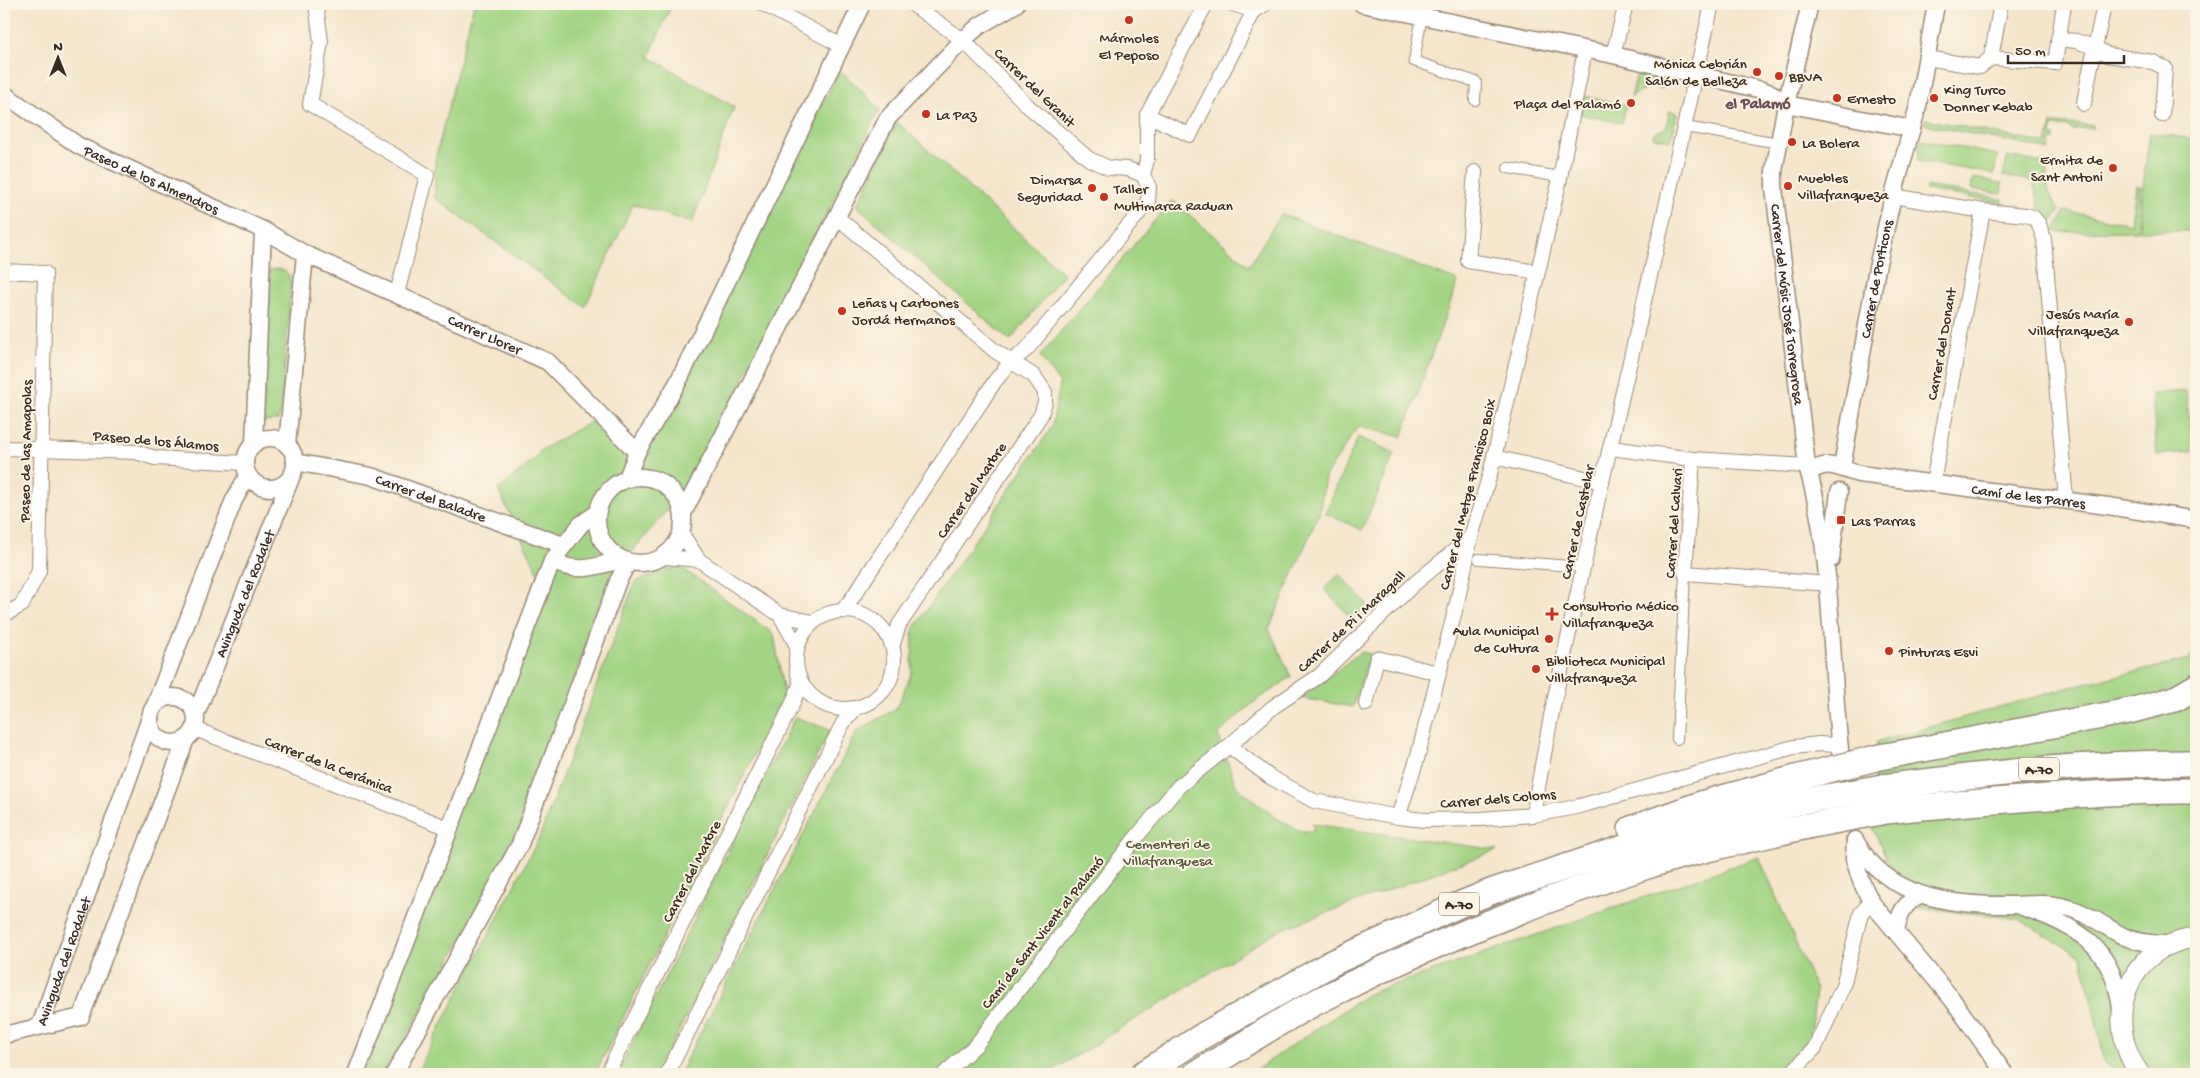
<svg xmlns="http://www.w3.org/2000/svg" width="2200" height="1078" viewBox="0 0 2200 1078" font-family="'Gochi Hand',sans-serif">
<rect width="100%" height="100%" fill="#fcf5e5"/>
<filter id="ink" filterUnits="userSpaceOnUse"><feTurbulence type="fractalNoise" baseFrequency=".02" numOctaves="2"/><feDisplacementMap in="SourceGraphic" scale="10" xChannelSelector="R" yChannelSelector="G"/><feConvolveMatrix kernelMatrix="1 2 1 2 8 2 1 2 1" color-interpolation-filters="sRGB"/></filter>
<filter id="wash" filterUnits="userSpaceOnUse"><feTurbulence type="fractalNoise" baseFrequency=".0096" numOctaves="4" result="noise"/><feDisplacementMap in="SourceGraphic" scale="20" xChannelSelector="R" yChannelSelector="G"/><feGaussianBlur stdDeviation="1.12" result="paint"/><feColorMatrix in="noise" values="0 0 0 0 0 0 0 0 0 0 0 0 0 0 0 0 0 1.4 0 .05"/><feComposite in="paint" operator="in"/></filter>
<g filter="url(#wash)">
<rect width="100%" height="100%" fill="#f5e5cb"/>
<!-- green -->
<g fill="#a1d484" stroke="#6e7f51">
<path d="M474,4h198l-23,53 85,50 -42,116 -59,-19 -48,103 -150,-109v-38z"/>
<path d="M840,70l40,39 -190,375 -80,93 -96,271 -129,226h-22l176,-500 -41,-84 38,-32 5,-8 49,-28 58,24z"/>
<path d="M1637,74l27,6 -2,9 -12,-3 -19,11z"/>
<path d="M1584,96l42,9 -4,18 -42,-9z"/>
<path d="M1669,111l8,2 -6,27 -18,-3 1,-4 12,-5z"/>
<path d="M1925,119l122,25 5,-21 40,2v4l-16,-1v2h-5l-1,-3 -17,-1 -2,11h3v4l-3,-1 -2,10 -125,-26z"/>
<path d="M897,122l167,152 -54,67 -153,-135z"/>
<path d="M2150,133l46,6v92h-56l3,-46z"/>
<path d="M1921,140l77,15 -4,19 -77,-13z"/>
<path d="M2008,156l39,8c-1,20 0,29 12,46l-5,9h-3l-11,-10 -7,-28 -30,-5z"/>
<path d="M1973,178l29,5 -1,11 -30,-5z"/>
<path d="M1926,186l77,13 -1,4 -76,-13z"/>
<path d="M2136,186h5l-3,45 -84,1 11,-21 66,13z"/>
<path d="M1172,200l77,66 32,-52 177,67 -56,156 -44,-11 -33,51 -6,37 -50,115 22,48 -38,26 -35,31 18,52 42,33 23,12h14l-3,-7 185,26 -220,81 -230,143h-368l178,-343 39,-22 16,-37 1,-42 139,-203 8,-43 -20,-28z"/>
<path d="M278,269c11,2 12,7 13,17l-10,125 -3,9 -15,2 6,-152z"/>
<path d="M2186,391l6,61 -35,3 -5,-61z"/>
<path d="M1358,437l37,16 -33,77 -37,-17z"/>
<path d="M679,566l95,68 10,61 -189,379h-179l124,-238 95,-254z"/>
<path d="M1339,574l29,31 -16,14 -28,-30z"/>
<path d="M2196,647v427h-75l-16,-11 -23,-106 -63,-38 -108,-12 -39,-79 5,-86 204,-58 108,-24z"/>
<path d="M1361,652l9,2 -17,53 -52,-9z"/>
<path d="M795,717l35,13 -173,344h-40z"/>
<path d="M1759,857l57,133 -6,52 -32,32h-528l118,-80z"/>
</g>
</g>
<g filter="url(#ink)">
<g fill="none" stroke-linecap="round" stroke-linejoin="round">
<!-- pedestrian casing -->
<g stroke="#988874" stroke-width="12">
<g id="pedestrian">
<path d="M1422,16l-8,45 62,21 -1,18"/>
<path d="M1691,128l88,15"/>
<path d="M1508,168l52,9"/>
<path d="M1479,559l105,8"/>
<path d="M1677,739l8,-166"/>
</g>
</g>
<!-- minor casing -->
<g stroke="#988874" stroke-width="16">
<g id="minor">
<path d="M316,4l5,38 -11,62 117,71 -30,119"/>
<path d="M763,4l79,42"/>
<path d="M912,4l51,36 65,66 61,53 20,9 19,1 15,6"/>
<path d="M1233,4l21,7 11,-7"/>
<path d="M2058,39l18,2 18,6 14,8 45,7 12,6 -3,47"/>
<path d="M1613,55l13,-51"/>
<path d="M1927,58l53,9 11,-9 64,5 9,-59"/>
<path d="M1991,58l10,-54"/>
<path d="M2084,104c5,-35 14,-66 20,-100"/>
<path d="M1147,115l43,20 64,-124"/>
<path d="M1475,172l-7,89 69,11"/>
<path d="M1143,175l4,-15v-45l59,-111"/>
<path d="M1893,196l90,15 44,4 7,3 5,6 5,15 22,262"/>
<path d="M1664,215l48,-211"/>
<path d="M837,217l158,134 39,25 11,16v10l-4,13 -142,210 -6,19"/>
<path d="M4,271l41,2 -6,298 -17,34 -18,10"/>
<path d="M4,448l132,4 19,6 90,5"/>
<path d="M1611,448l82,11 114,7"/>
<path d="M1494,457l108,25"/>
<path d="M1693,459l-8,114 144,11"/>
<path d="M1933,483l50,-272"/>
<path d="M682,534l17,26 81,55 33,7"/>
<path d="M665,557l34,3"/>
<path d="M843,610l10,-13 142,-216 16,-19 16,-13 121,-147 1,-15 -6,-12"/>
<circle cx="845" cy="660" r="49"/>
<path d="M780,615l17,31"/>
<path d="M1366,704l11,-46 61,15"/>
<path d="M195,729l256,100"/>
<path d="M1229,746l41,31 44,24 84,16 26,3 57,-1 52,-4 43,-8 218,-60 25,-3 20,1"/>
<path d="M1533,815l18,-99 47,-217 68,-292"/>
<path d="M1398,817l19,-58 40,-156 14,-66 19,-63 69,-291 26,-133"/>
<path d="M607,1074l185,-369 9,-23"/>
<path d="M667,1074l176,-351 13,-15"/>
<path d="M944,1074l32,-29 158,-205 44,-53 51,-41 44,-39 46,-31 95,-92 57,-47"/>
<path d="M1790,1074l25,-26 28,-62 18,-73 10,-11"/>
</g>
</g>
<!-- tertiary casing -->
<g stroke="#988874" stroke-width="19">
<g id="tertiary">
<path d="M1362,4l251,51 149,35 9,3 15,11 126,25"/>
<path id="s1" d="M1810,4l-24,100 -12,67v17l33,278c28,96 22,194 34,292"/>
<path id="s2" d="M4,94l75,52 184,84 42,24 243,108 89,90"/>
<circle cx="270" cy="463" r="25"/>
<path d="M254,444l9,-214"/>
<path d="M287,445l18,-191"/>
<path id="s3" d="M295,462l76,14 192,69"/>
<path id="s4" d="M1842,467l35,-199 16,-72 25,-90 18,-102"/>
<path id="s5" d="M1809,473c19,-15 30,-4 50,1l249,32 88,14"/>
<circle cx="640" cy="520" r="43"/>
<path d="M627,478l10,-26 41,-70 184,-378"/>
<path d="M683,513l205,-395 75,-78 16,-14 37,-22"/>
<path d="M1831,559l8,-67"/>
<path d="M552,561c26,13 42,6 68,-1"/>
<circle cx="173" cy="720" r="23"/>
<path d="M155,705l79,-205 14,-25"/>
<path id="s6" d="M196,714l97,-241"/>
<path d="M1855,840c33,60 99,66 161,65 21,-1 36,-3 56,4 19,6 34,18 51,27 15,7 33,8 49,8"/>
<path d="M1855,840l-1,19 7,22 10,21 81,97 53,75"/>
<path d="M2022,907c55,18 92,41 99,102"/>
<path d="M1896,932c3,-18 7,-27 23,-37"/>
<path id="s7" d="M40,1026l110,-308"/>
<path d="M4,1035l77,-18 105,-278"/>
<path d="M356,1074l196,-513 29,-37 16,-11"/>
<path d="M394,1074l126,-230 98,-263 10,-19"/>
</g>
</g>
<!-- secondary casing -->
<g stroke="#988874" stroke-width="21">
<path id="secondary" d="M2140,1074c-39,-53 -13,-129 56,-136"/>
</g>
<!-- motorway casing -->
<g stroke="#988874" stroke-width="28">
<g id="motorway">
<path d="M1880,757l249,-46 46,-12 21,-12"/>
<path d="M1883,787c104,-13 208,-25 313,-24"/>
<path d="M1886,811c41,-5 81,-8 122,-11 63,-5 125,-10 188,-9"/>
<path d="M1631,829l73,-26 92,-25"/>
<path d="M1143,1074l61,-39 128,-72 129,-59 32,-13 155,-51 155,-39"/>
<path d="M1196,1074c43,-26 85,-55 130,-77 102,-52 207,-94 315,-129 55,-18 110,-29 166,-42"/>
</g>
</g>
<!-- pedestrian -->
<use href="#pedestrian" stroke="#fff" stroke-width="10"/>
<!-- minor -->
<use href="#minor" stroke="#fff" stroke-width="14"/>
<!-- tertiary -->
<use href="#tertiary" stroke="#fff" stroke-width="16"/>
<!-- secondary -->
<use href="#secondary" stroke="#fff" stroke-width="19"/>
<!-- motorway -->
<use href="#motorway" stroke="#fff" stroke-width="25"/>
<!-- motorway-bridge casing -->
<g stroke="#988874" stroke-width="28" stroke-linecap="butt">
<g id="motorway-bridge">
<path d="M1796,778l84,-21"/>
<path d="M1803,801l80,-14"/>
<path d="M1807,826l79,-15"/>
</g>
</g>
<!-- motorway-bridge -->
<use href="#motorway-bridge" stroke="#fff" stroke-width="25"/>
</g>
</g>
<!-- markers -->
<g fill="#c8321e" stroke="#fcf5e5" stroke-width="2">
<circle cx="1129" cy="20" r="5"/>
<circle cx="1757" cy="72" r="5"/>
<circle cx="1779" cy="76" r="5"/>
<circle cx="1837" cy="98" r="5"/>
<circle cx="1934" cy="98" r="5"/>
<circle cx="1631" cy="103" r="5"/>
<circle cx="926" cy="114" r="5"/>
<circle cx="1792" cy="142" r="5"/>
<circle cx="2113" cy="168" r="5"/>
<circle cx="1788" cy="186" r="5"/>
<circle cx="1092" cy="188" r="5"/>
<circle cx="1104" cy="197" r="5"/>
<circle cx="842" cy="311" r="5"/>
<circle cx="2129" cy="322" r="5"/>
<rect x="1836" y="515" width="10" height="10" rx="2.5"/>
<path d="M1549.5 606.5h5v5h5v5h-5v5h-5v-5h-5v-5h5z"/>
<circle cx="1549" cy="639" r="5"/>
<circle cx="1889" cy="651" r="5"/>
<circle cx="1536" cy="669" r="5"/>
</g>
<g text-anchor="middle" stroke-width="4" stroke-linejoin="round" paint-order="stroke">
<!-- shield labels -->
<g fill="#fcf5e5" stroke="#75675a" stroke-width="1">
<rect x="2019" y="757.5" width="40" height="23" rx="4"/>
<rect x="1439" y="892.5" width="40" height="23" rx="4"/>
</g>
<g font-size="14" font-weight="bold" fill="#3b2a1e">
<text x="2039" y="774">A-70</text>
<text x="1459" y="909">A-70</text>
</g>
<!-- poi labels -->
<g font-size="15" fill="#3b2a1e" stroke="#fcf5e5" text-anchor="start">
<text x="1129" y="42" text-anchor="middle">Mármoles<tspan x="1129" dy="17">El Peposo</tspan></text>
<text x="1747" y="68" text-anchor="end">Mónica Cebrián<tspan x="1747" dy="17">Salón de Belleza</tspan></text>
<text x="1789" y="81">BBVA</text>
<text x="1944" y="94">King Turco<tspan x="1944" dy="17">Donner Kebab</tspan></text>
<text x="1847" y="103">Ernesto</text>
<text x="1621" y="108" text-anchor="end">Plaça del Palamó</text>
<text x="936" y="119">La Paz</text>
<text x="1802" y="147">La Bolera</text>
<text x="2103" y="164" text-anchor="end">Ermita de<tspan x="2103" dy="17">Sant Antoni</tspan></text>
<text x="1798" y="182">Muebles<tspan x="1798" dy="17">Villafranqueza</tspan></text>
<text x="1082" y="184" text-anchor="end">Dimarsa<tspan x="1082" dy="17">Seguridad</tspan></text>
<text x="1114" y="193">Taller<tspan x="1114" dy="17">Multimarca Raduan</tspan></text>
<text x="852" y="307">Leñas y Carbones<tspan x="852" dy="17">Jordá Hermanos</tspan></text>
<text x="2119" y="318" text-anchor="end">Jesús María<tspan x="2119" dy="17">Villafranqueza</tspan></text>
<text x="1851" y="525">Las Parras</text>
<text x="1563" y="610">Consultorio Médico<tspan x="1563" dy="17">Villafranqueza</tspan></text>
<text x="1539" y="635" text-anchor="end">Aula Municipal<tspan x="1539" dy="17">de Cultura</tspan></text>
<text x="1899" y="656">Pinturas Esvi</text>
<text x="1546" y="665">Biblioteca Municipal<tspan x="1546" dy="17">Villafranqueza</tspan></text>
</g>
<!-- street labels -->
<g font-size="15" fill="#3b2a1e" stroke="#fcf5e5">
<text transform="translate(1035 87) rotate(44)" y="5">Carrer del Granit</text>
<text dy="5" stroke="none"><textPath href="#s2" startOffset="171">Paseo de los Almendros</textPath></text>
<text dy="5" stroke="none"><textPath href="#s4" startOffset="191">Carrer de Porticons</textPath></text>
<text dy="5" stroke="none"><textPath href="#s1" startOffset="305">Carrer del Músic José Torregrosa</textPath></text>
<text dy="5" stroke="none"><textPath href="#s2" startOffset="539">Carrer Llorer</textPath></text>
<text transform="translate(1941 344) rotate(-80)" y="5">Carrer del Donant</text>
<text transform="translate(156 440) rotate(5)" y="5">Paseo de los Álamos</text>
<text transform="translate(25 451) rotate(-89)" y="5">Paseo de las Amapolas</text>
<text transform="translate(971 490) rotate(-56)" y="5">Carrer del Marbre</text>
<text transform="translate(1467 494) rotate(-76)" y="5">Carrer del Metge Francisco Boix</text>
<text dy="5" stroke="none"><textPath href="#s5" startOffset="224">Camí de les Parres</textPath></text>
<text dy="5" stroke="none"><textPath href="#s3" startOffset="141">Carrer del Baladre</textPath></text>
<text transform="translate(1577 522) rotate(-78)" y="5">Carrer de Castelar</text>
<text transform="translate(1673 523) rotate(-86)" y="5">Carrer del Calvari</text>
<text dy="5" stroke="none"><textPath href="#s6" startOffset="130">Avinguda del Rodalet</textPath></text>
<text transform="translate(1351 621) rotate(-43)" y="5">Carrer de Pi i Maragall</text>
<text transform="translate(329 764) rotate(21)" y="5">Carrer de la Cerámica</text>
<text transform="translate(1498 798) rotate(-5)" y="5">Carrer dels Coloms</text>
<text transform="translate(691 871) rotate(-63)" y="5">Carrer del Marbre</text>
<text transform="translate(1042 932) rotate(-52)" y="5">Camí de Sant Vicent al Palamó</text>
<text dy="5" stroke="none"><textPath href="#s7" startOffset="69">Avinguda del Rodalet</textPath></text>
</g>
<!-- park labels -->
<g font-size="15" fill="#545438" stroke="#fcf5e5">
<text x="1168" y="848">Cementeri de<tspan x="1168" dy="17">Villafranquesa</tspan></text>
</g>
<!-- neighbourhood labels -->
<g font-size="16" font-weight="bold" fill="#6d5059" stroke="#fcf5e5">
<text x="1758" y="108">el Palamó</text>
</g>
</g>
<!-- margin -->
<rect width="2200" height="1078" fill="none" stroke="#fcf5e5" stroke-width="20"/>
<!-- north arrow -->
<g transform="translate(58 58)" stroke="#fcf5e5" stroke-width="4" paint-order="stroke">
<path d="M0-4L9 19L0 12L-9 19Z" fill="#3b2a1e"/>
<text y="-8" font-size="14" font-weight="bold" text-anchor="middle" fill="#3b2a1e">N</text>
</g>
<!-- scale -->
<path d="M2008 55v8h116v-8" fill="none" stroke="#3b2a1e" stroke-width="2.5"/>
<text x="2015" y="55" font-size="15" fill="#3b2a1e" stroke="#fcf5e5" stroke-width="4" paint-order="stroke">50 m</text>
</svg>
